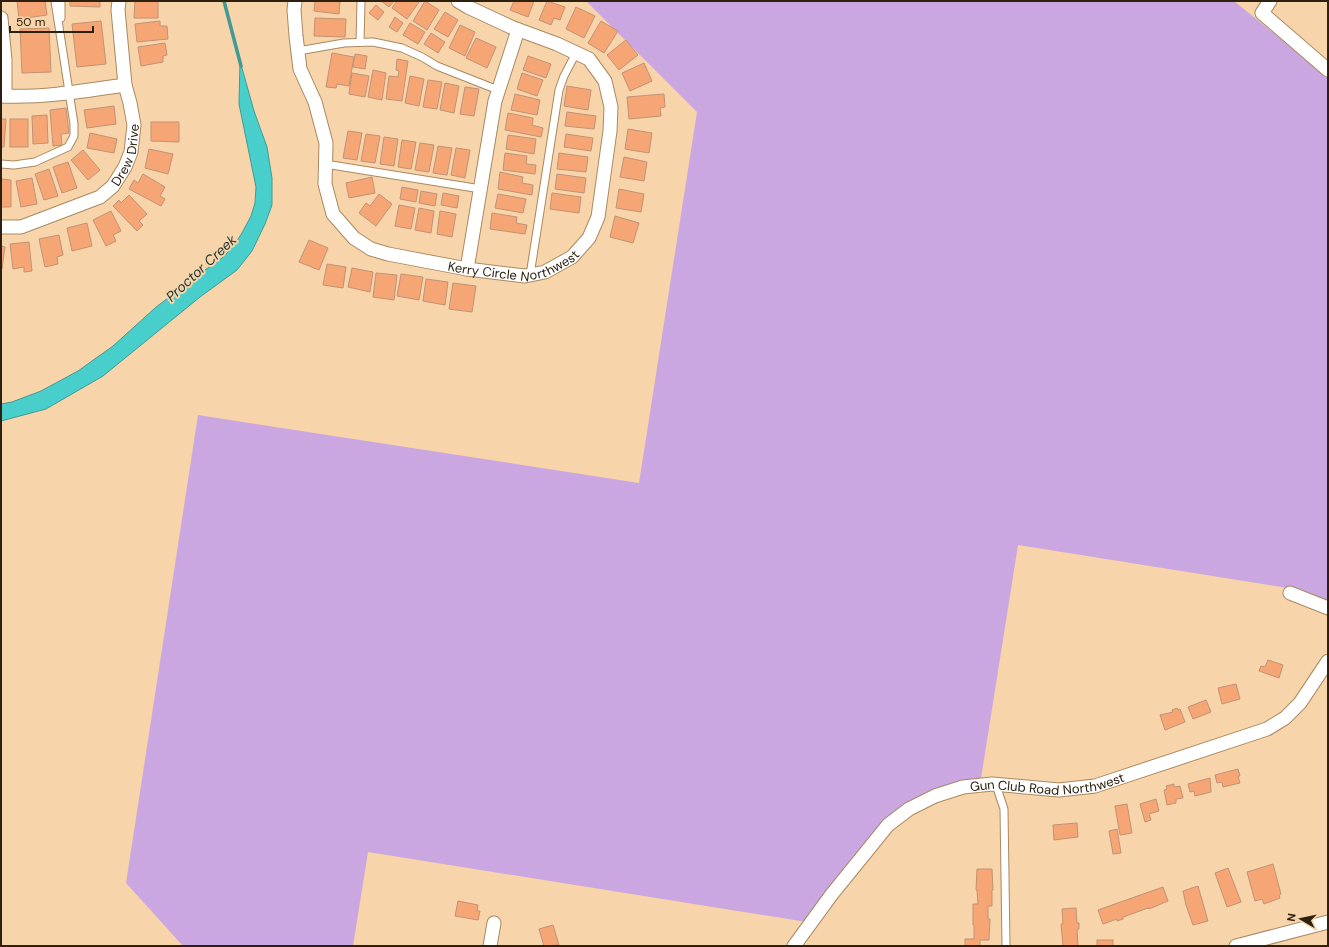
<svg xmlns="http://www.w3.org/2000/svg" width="1329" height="947" viewBox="0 0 1329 947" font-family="'DM Sans',sans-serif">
<rect width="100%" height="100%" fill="#f7d4a9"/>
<!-- green -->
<path fill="#cba7e1" d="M586,1h648l94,76v528l-40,-17 -270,-43 -38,240 -74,26 -93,112 -445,-71 -15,94h-170l-57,-63 72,-468 441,68 58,-371z"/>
<!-- water -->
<path fill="#49cfcb" stroke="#419a93" d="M240,61l14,50 13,36 5,31v27l-7,19 -13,27 -15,19 -37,27 -97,79 -57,33 -45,12v-17l11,-2 29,-11 37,-20 35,-25 42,-38 40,-31 27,-19 10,-10 10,-15 9,-17 4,-13 1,-16 -17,-83z"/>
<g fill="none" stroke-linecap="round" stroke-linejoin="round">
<!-- stream -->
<path stroke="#419a93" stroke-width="3.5" d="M224,1l17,65"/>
</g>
<!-- building -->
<g fill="#f6a675" stroke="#c19277">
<path d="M17,1h28l2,14 -28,4z"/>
<path d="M70,1h30v6l-30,-1z"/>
<path d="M135,1h23v17h-24z"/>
<path d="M315,1h25l-1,13 -25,-3z"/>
<path d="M381,1h13l-5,6z"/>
<path d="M397,1h21l1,1 -12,17 -15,-11z"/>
<path d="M425,1l14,9 -12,20 -14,-9z"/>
<path d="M514,1h20l-6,16 -18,-7z"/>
<path d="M547,1l18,6 -5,13 -6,-2 -3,7 -12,-5z"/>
<path d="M376,5l8,7 -6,8 -9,-7z"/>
<path d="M576,7l19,9 -11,22 -18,-9z"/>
<path d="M445,12l13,8 -10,17 -14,-8z"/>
<path d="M395,17l8,6 -6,9 -8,-5z"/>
<path d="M315,18l31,1 -1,18 -31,-1z"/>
<path d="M101,21l5,43 -29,3 -5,-43z"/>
<path d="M160,21v5h7l1,13 -31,3 -2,-18z"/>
<path d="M601,21l17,10 -14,22 -16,-10z"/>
<path d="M410,23l15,9 -7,12 -15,-9z"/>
<path d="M460,25l15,7 -10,24 -16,-8z"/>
<path d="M49,28l2,44 -29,1 -2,-44z"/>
<path d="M431,33l14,9 -7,11 -14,-9z"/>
<path d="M476,38l20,9 -9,21 -21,-10z"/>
<path d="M626,40l12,15 -19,15 -12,-15z"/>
<path d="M165,43l2,12 -4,1v6l-22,4 -3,-19z"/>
<path d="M332,53l22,4 -5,29 -12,-2 -1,4 -10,-1z"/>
<path d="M355,54l12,2 -2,13 -12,-2z"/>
<path d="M528,56l23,8 -5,14 -23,-8z"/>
<path d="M397,59l11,2 -6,40 -16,-2 3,-23 9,1 1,-6 -3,-1z"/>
<path d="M644,63l8,18 -22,10 -8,-18z"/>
<path d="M373,70l13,3 -4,27 -14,-3z"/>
<path d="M352,73l17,3 -4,21 -16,-3z"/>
<path d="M522,73l21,7 -6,16 -20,-7z"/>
<path d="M410,76l14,3 -5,27 -14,-3z"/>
<path d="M428,80l14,2 -5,27 -14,-2z"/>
<path d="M445,83l14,3 -5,27 -14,-3z"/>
<path d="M567,86l24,4 -3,20 -24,-4z"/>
<path d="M465,87l14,2 -5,27 -14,-2z"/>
<path d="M515,94l25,6 -3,15 -26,-5z"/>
<path d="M664,94l1,13 -5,1 1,8 -32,3 -2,-22z"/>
<path d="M114,106l2,18 -29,4 -3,-18z"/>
<path d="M66,108l3,25 -8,1 1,11 -9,1 -3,-36z"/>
<path d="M567,112l29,4 -2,13 -29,-3z"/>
<path d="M508,113l25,5 -1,7 11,3 -2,9 -36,-7z"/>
<path d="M47,115l1,28 -15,1 -1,-28z"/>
<path d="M1,119h5l-2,28h-3z"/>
<rect x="10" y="119" width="18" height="28"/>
<path d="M151,122h28v20l-28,-1z"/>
<path d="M628,129l24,4 -3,20 -24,-4z"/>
<path d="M348,131l14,2 -5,27 -14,-2z"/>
<path d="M90,133l27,6 -3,14 -27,-5z"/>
<path d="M366,134l14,2 -5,27 -14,-2z"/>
<path d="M566,134l27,4 -2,13 -27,-4z"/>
<path d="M508,135l28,4 -2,15 -28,-5z"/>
<path d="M384,137l14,2 -4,27 -14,-2z"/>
<path d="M402,140l14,2 -5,27 -13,-2z"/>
<path d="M420,143l14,2 -5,27 -14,-2z"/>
<path d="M438,146l14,2 -5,27 -14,-2z"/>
<path d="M456,148l14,2 -5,28 -14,-3z"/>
<path d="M149,149l24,5 -5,20 -23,-6z"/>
<path d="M83,150l17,20 -12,10 -17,-20z"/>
<path d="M505,153l22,3 -1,8 10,1 -1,9 -32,-4z"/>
<path d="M559,153l29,4 -2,15 -29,-3z"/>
<path d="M624,157l23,5 -3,19 -24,-4z"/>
<path d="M68,162l9,26 -15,5 -9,-26z"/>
<path d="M49,169l9,27 -14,4 -9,-26z"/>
<path d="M500,172l23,5 -1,6 11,2 -1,10 -34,-6z"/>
<path d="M143,174l22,13 -5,9 5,3 -4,7 -32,-17 5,-9 4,3z"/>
<path d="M557,174l29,4 -2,15 -29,-4z"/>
<path d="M372,177l3,16 -26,5 -3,-15z"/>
<path d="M32,178l5,26 -16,3 -5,-26z"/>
<path d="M1,179l10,1v27h-10z"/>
<path d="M402,187l16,3 -2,12 -16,-3z"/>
<path d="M619,189l25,5 -3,18 -25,-4z"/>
<path d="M421,191l16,3 -2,12 -16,-3z"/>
<path d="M443,193l16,3 -2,12 -16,-3z"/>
<path d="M552,193l29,4 -2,16 -29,-4z"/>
<path d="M379,194l13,10 -16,22 -17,-13 7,-10 4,3z"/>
<path d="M498,194l28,5 -3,14 -28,-5z"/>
<path d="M129,195l18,19 -8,7 4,4 -6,6 -24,-25 6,-6 2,3z"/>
<path d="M399,205l16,3 -4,21 -16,-3z"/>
<path d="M419,208l15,3 -3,22 -16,-3z"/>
<path d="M111,211l10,20 -8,4 3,6 -10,5 -13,-26z"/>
<path d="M440,211l16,3 -4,23 -15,-3z"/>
<path d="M492,213l25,4 -1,6 11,2 -2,9 -35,-5z"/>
<path d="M615,216l24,7 -6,20 -23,-6z"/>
<path d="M87,223l5,23 -20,5 -5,-23z"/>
<path d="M59,235l4,20 -6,2 1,7 -13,3 -6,-28z"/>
<path d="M309,240l19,8 -9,22 -20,-8z"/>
<path d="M29,242l3,29 -8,1v-5l-11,2 -3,-25z"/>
<path d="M1,246l4,1 -3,22h-1z"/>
<path d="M327,264l19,3 -3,21 -20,-3z"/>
<path d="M352,268l21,4 -3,20 -22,-5z"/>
<path d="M376,273l21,2 -3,25 -21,-3z"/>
<path d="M401,274l22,3 -4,23 -22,-4z"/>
<path d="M426,279l22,3 -3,23 -22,-4z"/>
<path d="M453,283l23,3 -4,26 -23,-3z"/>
<path d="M1268,660l15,5 -4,13 -20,-7 2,-5 4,1z"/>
<path d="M1236,684l4,15 -18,5 -4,-16z"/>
<path d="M1206,700l5,12 -18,7 -5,-12z"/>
<path d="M1177,708l1,2 2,-1 5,13 -20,8 -5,-15 13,-3 -1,-2z"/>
<path d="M1238,769l2,7h-2l2,7 -17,4 -1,-5 -5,1 -2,-8z"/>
<path d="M1210,778l1,14 -16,4 -1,-5 -4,1 -2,-8z"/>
<path d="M1174,784v3l6,-1 3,12 -7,1v4l-9,2 -3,-15 3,-1 -1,-3z"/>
<path d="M1156,799l3,12 -10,3 2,6 -6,2 -5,-18z"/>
<path d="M1127,804l5,29 -12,2 -5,-29z"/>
<path d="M1077,823l1,14 -24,3 -1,-15z"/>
<path d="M1117,829l4,24 -8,1 -4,-23z"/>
<path d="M1273,864l8,30 -2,1 1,3 -16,6 -2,-5 -7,2 -8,-29z"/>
<path d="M1228,868l13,34 -14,5 -12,-34z"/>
<path d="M977,869h15l1,21h-1v16h-4v13h2l-1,21h-9v6h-15v-7h9v-14h-1v-21h5l-1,-14h-1z"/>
<path d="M1198,886l10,35 -15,4 -7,-20 -3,-14z"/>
<path d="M1163,887l5,14 -19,8 -1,-1 -25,9v2l-6,2v-2l-14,5 -5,-14z"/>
<path d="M458,901l20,4 -1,6h3l-2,9 -23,-4z"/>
<path d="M1076,908l1,15h2v6l-2,1 1,16h-15l-2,-22h2l-1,-15z"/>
<path d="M553,925l6,20 -15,1 -5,-17z"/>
<rect x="1097" y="940" width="16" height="6"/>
</g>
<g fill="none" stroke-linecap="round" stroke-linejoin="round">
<!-- service casing -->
<g stroke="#aa8961" stroke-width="9">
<g id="service">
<path d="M61,1v17"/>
<path d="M360,42l1,-41"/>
<path d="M298,51l46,-8 29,-1 29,6 20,9 15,9 61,24"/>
<path d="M1,164l13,1 21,-3 33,-15 6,-11v-12l-19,-123"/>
<path d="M325,164l156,25"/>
<path d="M530,275l29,-185 5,-14 12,-23"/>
<path d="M996,785l8,24 2,137"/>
</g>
</g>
<!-- minor casing -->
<g stroke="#aa8961" stroke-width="15">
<g id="minor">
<path id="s1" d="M295,1l-1,9 2,26 4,33 15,33 11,41 -1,41 8,30 21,24 17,11 17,5 79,15 58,7 20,-4 27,-15 17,-19 9,-21 12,-86 1,-24 -6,-26 -16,-22 -32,-15 -46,-17 -43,-20 -10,-6"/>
<path d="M1270,1l-8,12 66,57"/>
<path d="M1,18l4,42v36"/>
<path d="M1,96c42,2 83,-5 124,-11"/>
<path id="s2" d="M1,227h20l79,-30 13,-11 12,-19 6,-15 3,-27 -4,-22 -5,-18 -7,-75 1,-9"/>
<path d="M467,269l28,-168 23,-71"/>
<path d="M1290,593l38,15"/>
<path d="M490,946l4,-23"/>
<path id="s3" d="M794,946l38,-52 56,-69 21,-16 26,-13 28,-9 29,-3 67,6 36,-4 172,-57 18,-11 15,-15 28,-42"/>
<path d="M1236,946l92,-24"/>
</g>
</g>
<!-- service -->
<use href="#service" stroke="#fff" stroke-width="7"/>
<!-- minor -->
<use href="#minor" stroke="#fff" stroke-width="13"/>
</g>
<g text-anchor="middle" stroke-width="4" stroke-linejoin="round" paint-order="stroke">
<!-- street labels -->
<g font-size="13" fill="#2d200f" stroke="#f7d4a9">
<text dy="5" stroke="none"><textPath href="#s2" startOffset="156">Drew Drive</textPath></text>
<text dy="5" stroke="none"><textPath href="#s1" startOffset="418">Kerry Circle Northwest</textPath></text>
<text dy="5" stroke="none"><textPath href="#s3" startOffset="323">Gun Club Road Northwest</textPath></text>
</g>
<!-- water labels -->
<g font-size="14" font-style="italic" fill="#1b3230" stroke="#f7d4a9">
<text transform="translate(201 268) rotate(-43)" y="5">Proctor Creek</text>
</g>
</g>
<!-- border -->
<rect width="1329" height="947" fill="none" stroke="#2d200f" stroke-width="4"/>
<!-- north arrow -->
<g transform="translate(1301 919) rotate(279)" stroke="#f7d4a9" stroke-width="3" paint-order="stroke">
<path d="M0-3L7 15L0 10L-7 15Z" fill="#2d200f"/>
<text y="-6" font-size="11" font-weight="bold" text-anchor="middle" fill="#2d200f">N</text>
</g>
<!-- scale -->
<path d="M10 26v6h83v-6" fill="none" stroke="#2d200f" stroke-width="2"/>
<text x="16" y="26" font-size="12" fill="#2d200f" stroke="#f7d4a9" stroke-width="3" paint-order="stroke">50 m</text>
</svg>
